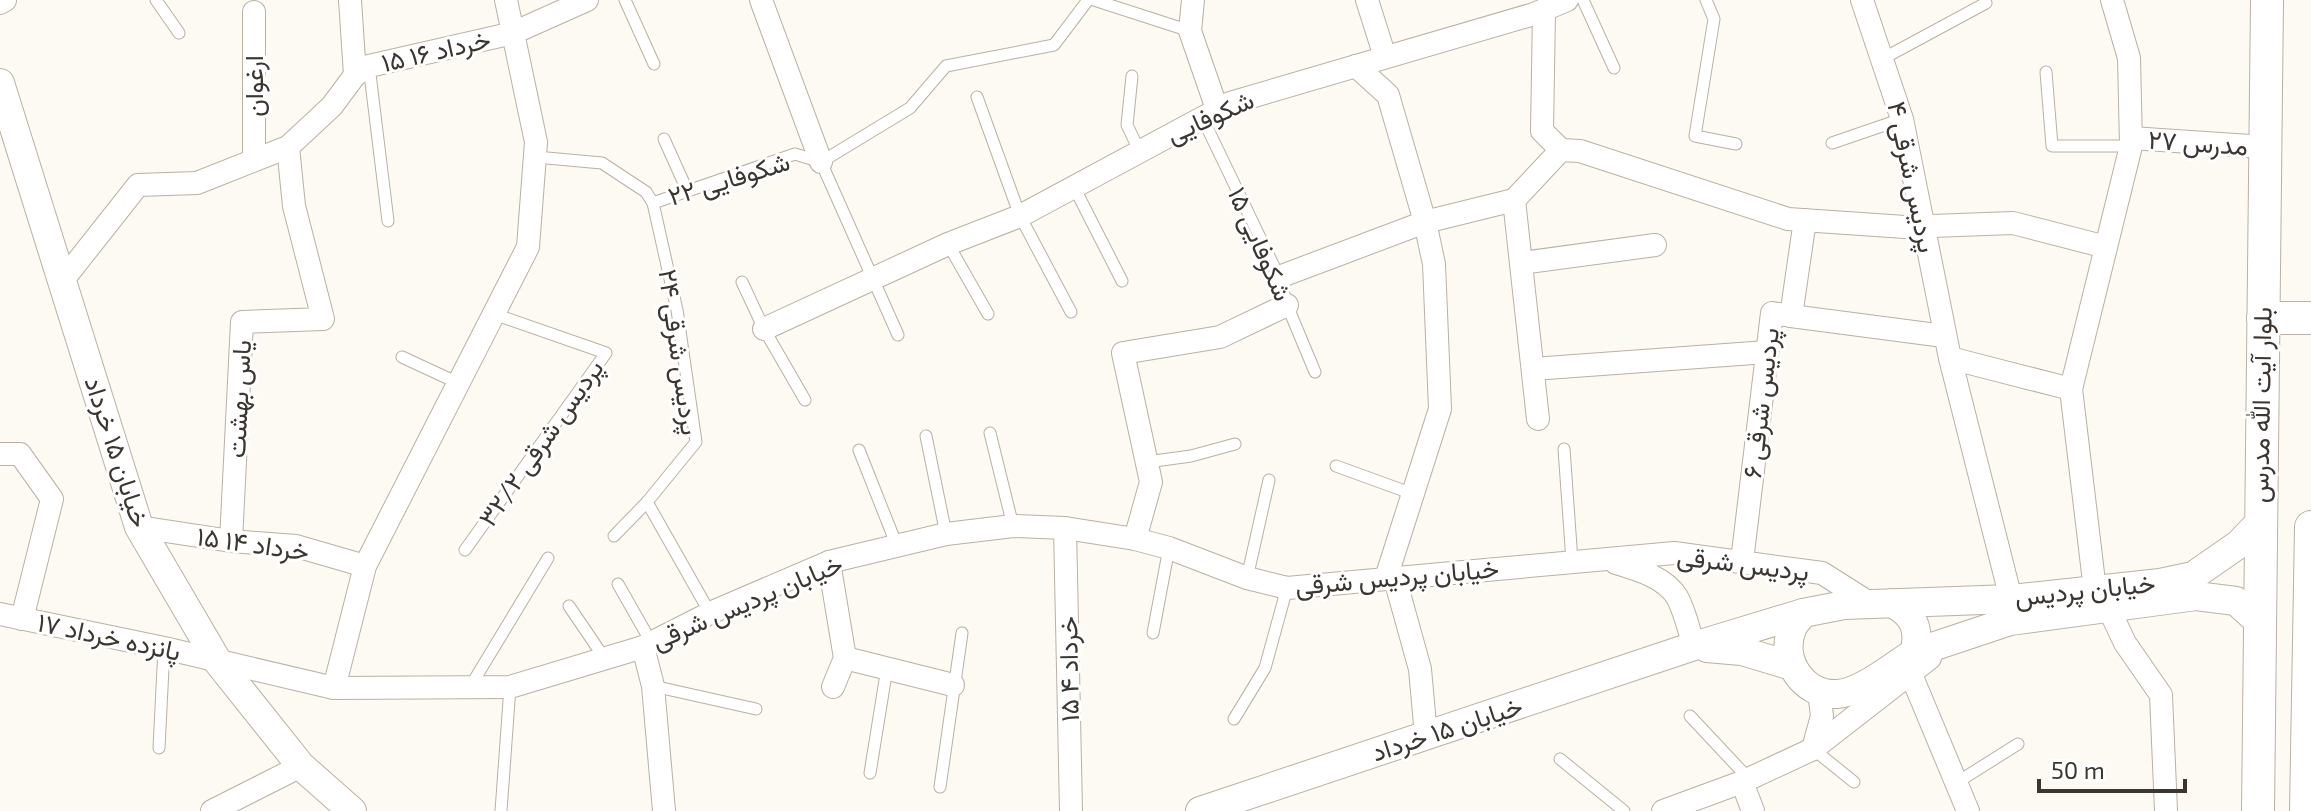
<svg xmlns="http://www.w3.org/2000/svg" width="2311" height="811" viewBox="0 0 2311 811" font-family="'Exo 2',Vazirmatn,sans-serif">
<rect width="100%" height="100%" fill="#fdf9f3"/>
<g fill="none" stroke-linecap="round" stroke-linejoin="round">
<!-- service casing -->
<g stroke="#bbb0a3" stroke-width="13">
<g id="service">
<path d="M156,0l23,33"/>
<path d="M625,0l29,64"/>
<path d="M1094,0l96,31"/>
<path d="M1583,0l31,68"/>
<path d="M1706,0l8,19 -19,117 41,8"/>
<path d="M1884,58l102,-55"/>
<path d="M369,66l19,155"/>
<path d="M2046,72l6,74h79"/>
<path d="M1132,76l-5,49 12,25"/>
<path d="M977,97l43,119 51,96"/>
<path d="M1202,117l77,160 8,28 28,67"/>
<path d="M664,139l23,51"/>
<path d="M1832,143l70,-24"/>
<path d="M536,157l66,6 44,29 7,11 24,107 19,132 -49,60 63,111"/>
<path d="M821,162l89,-54 36,-42 108,-21 34,-45"/>
<path d="M1074,187l48,94"/>
<path d="M653,203l142,-49 26,8 77,173"/>
<path d="M948,244l40,70"/>
<path d="M742,282l22,47 41,71"/>
<path d="M402,357l56,26"/>
<path d="M990,433l23,93"/>
<path d="M926,436l20,98"/>
<path d="M1564,449l8,112"/>
<path d="M859,450l38,96"/>
<path d="M1147,462l44,-6 44,-12"/>
<path d="M1336,466l77,28"/>
<path d="M614,536l33,-34"/>
<path d="M465,550l141,-197 -112,-39"/>
<path d="M1247,578l22,-98"/>
<path d="M618,584l33,58"/>
<path d="M569,606l36,53"/>
<path d="M1153,633l16,-85"/>
<path d="M653,686l103,23"/>
<path d="M470,687l78,-129"/>
<path d="M1690,716l59,63"/>
<path d="M1234,719l31,-51 22,-80"/>
<path d="M159,748l5,-100"/>
<path d="M1813,749l41,33"/>
<path d="M1560,759l64,52"/>
<path d="M870,773l17,-105"/>
<path d="M1956,783l62,-39"/>
<path d="M940,787l22,-154"/>
<path d="M501,811l9,-124"/>
</g>
</g>
<!-- minor casing -->
<g stroke="#bbb0a3" stroke-width="24">
<g id="minor">
<path d="M350,0l5,75"/>
<path d="M761,0l60,162"/>
<path d="M1193,0l-3,31 27,78"/>
<path d="M1367,0l18,57"/>
<path d="M1862,0l40,119 48,239 121,31"/>
<path d="M0,3l5,-3"/>
<path d="M1544,11l-2,120 19,19"/>
<path d="M254,12v148"/>
<path d="M1356,66l32,29 37,127 9,42 6,145 -54,169"/>
<path d="M2131,138l134,9"/>
<path d="M1514,200l24,219"/>
<path d="M1522,263l133,-18"/>
<path d="M1279,277l146,-55 89,-22 47,-50 19,1 208,68 117,8 108,-4 93,24"/>
<path d="M63,280l75,-95 59,-2 91,-36 44,-41 23,-31 14,-9 144,-33 74,-33"/>
<path d="M1791,316l153,20"/>
<path d="M764,329l184,-85 72,-28 210,-113 304,-89 33,-14"/>
<path d="M1950,358l61,241"/>
<path d="M1533,369l234,-17"/>
<path d="M0,454h20l32,45 -30,120"/>
<path d="M139,527l92,14 65,5 69,20"/>
<path d="M1065,528l6,283"/>
<path d="M1135,539l16,-57 -28,-129 97,-16 67,-32"/>
<path d="M231,541l11,-219 81,-3 -29,-113 -6,-59"/>
<path d="M1742,561l30,-248 19,3 14,-96"/>
<path d="M829,562l16,96 -12,29"/>
<path d="M1616,563c20,6 49,14 61,34 8,14 12,34 17,49"/>
<path d="M1395,579l25,90 6,67"/>
<path d="M2095,590l-24,-201 60,-243 -2,-88 -17,-58"/>
<path d="M2109,609l16,34 36,52 5,116"/>
<path d="M0,614l164,34 170,40 176,-1 133,-40 67,-34 119,-51 117,-28 67,-8 52,2 70,11 34,9 78,30 40,10 387,-35 148,20 49,31"/>
<path d="M643,647l10,39 11,125"/>
<path d="M845,658l108,27"/>
<path d="M1910,672l58,139"/>
<path d="M334,688l31,-122 163,-319 8,-105 -30,-142"/>
<path d="M1813,749l9,-33 -3,-24"/>
<path d="M1742,782l11,29"/>
<path d="M212,811l89,-45"/>
<path d="M1663,811l79,-29 71,-33 117,-91"/>
</g>
</g>
<!-- tertiary casing -->
<g stroke="#bbb0a3" stroke-width="30">
<g id="tertiary">
<path d="M0,83l139,444 79,135 83,104 51,45"/>
<path d="M1891,603c22,10 30,26 23,50 -20,12 -53,40 -77,41 -33,2 -58,-34 -45,-65 2,-6 8,-11 11,-16l41,-8 167,-6 149,-16 33,-7 46,-32 21,-22"/>
<path d="M1707,648l35,3 50,15"/>
<path d="M1914,653l96,-32 186,-25 40,5 25,23"/>
<path d="M1200,811l494,-165 109,-33"/>
</g>
</g>
<!-- secondary casing -->
<g stroke="#bbb0a3" stroke-width="34">
<g id="secondary">
<path d="M2263,318h48"/>
<path d="M2258,811l9,-811"/>
<path d="M2306,811l5,-284"/>
</g>
</g>
<!-- service -->
<use href="#service" stroke="#fff" stroke-width="11"/>
<!-- minor -->
<use href="#minor" stroke="#fff" stroke-width="22"/>
<!-- tertiary -->
<use href="#tertiary" stroke="#fff" stroke-width="28"/>
<!-- secondary -->
<use href="#secondary" stroke="#fff" stroke-width="32"/>
</g>
<g text-anchor="middle" stroke-width="6" stroke-linejoin="round" paint-order="stroke">
<!-- street labels -->
<g font-size="26" fill="#3b3631" stroke="#fff">
<text transform="translate(436 51) rotate(-13)" y="9">۱۵ خرداد ۱۶</text>
<text transform="translate(254 86) rotate(-90)" y="9">ارغوان</text>
<text transform="translate(1210 117) rotate(-24)" y="9">شکوفایی</text>
<text transform="translate(2198 143) rotate(4)" y="9">مدرس ۲۷</text>
<text transform="translate(1912 177) rotate(78)" y="9">پردیس شرقی ۴</text>
<text transform="translate(729 179) rotate(-17)" y="9">شکوفایی ۲۲</text>
<text transform="translate(1260 244) rotate(66)" y="9">شکوفایی ۱۵</text>
<text transform="translate(679 352) rotate(82)" y="9">پردیس شرقی ۲۴</text>
<text transform="translate(239 399) rotate(-87)" y="9">یاس بهشت</text>
<text transform="translate(1761 403) rotate(-83)" y="9">پردیس شرقی ۶</text>
<text transform="translate(2261 405) rotate(-89)" y="9">بلوار آیت الله مدرس</text>
<text transform="translate(541 443) rotate(-55)" y="9">پردیس شرقی ۳۲/۲</text>
<text transform="translate(117 452) rotate(72)" y="9">خیابان ۱۵ خرداد</text>
<text transform="translate(253 544) rotate(8)" y="9">۱۵ خرداد ۱۴</text>
<text transform="translate(1743 564) rotate(7)" y="9">پردیس شرقی</text>
<text transform="translate(1397 577) rotate(-5)" y="9">خیابان پردیس شرقی</text>
<text transform="translate(2085 590) rotate(-6)" y="9">خیابان پردیس</text>
<text transform="translate(747 602) rotate(-23)" y="9">خیابان پردیس شرقی</text>
<text transform="translate(109 637) rotate(12)" y="9">پانزده خرداد ۱۷</text>
<text transform="translate(1069 669) rotate(-91)" y="9">۱۵ خرداد ۴</text>
<text transform="translate(1447 729) rotate(-18)" y="9">خیابان ۱۵ خرداد</text>
</g>
</g>
<!-- scale -->
<path d="M2039 779v12h146v-12" fill="none" stroke="#3b3631" stroke-width="4"/>
<text x="2051" y="779" font-size="24" fill="#3b3631" stroke="#ffffff" stroke-width="6" paint-order="stroke">50 m</text>
</svg>
